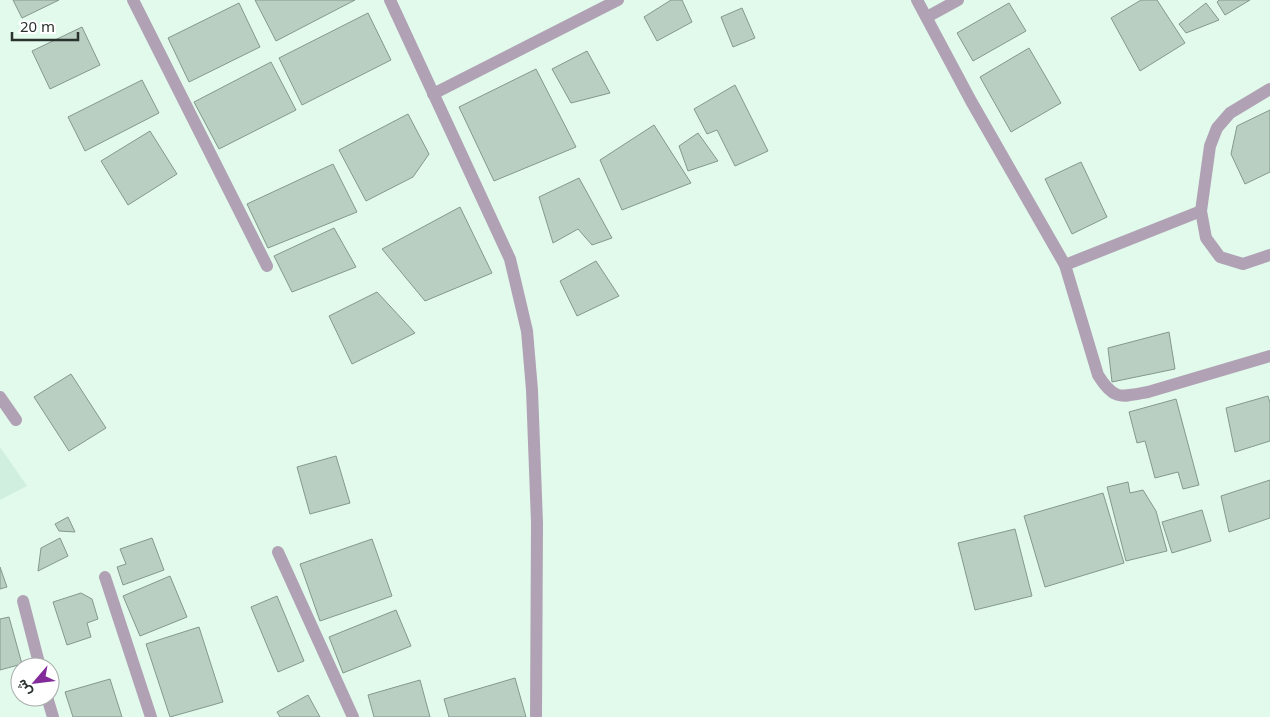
<svg xmlns="http://www.w3.org/2000/svg" width="1270" height="717" viewBox="0 0 1270 717" font-family="'Noto Sans',Vazirmatn,sans-serif">
<rect width="100%" height="100%" fill="#e2faec"/>
<!-- built -->
<path fill="#d0efde" d="M0,447l27,39 -27,14z"/>
<!-- building -->
<g fill="#b8cfc2" stroke="#83998c">
<path d="M13,0h46l-37,18z"/>
<path d="M255,0h100l-79,41z"/>
<path d="M671,0h11l10,22 -35,19 -13,-24z"/>
<path d="M1141,0h16l28,43 -45,28 -29,-53z"/>
<path d="M1219,0h31l-25,15 -8,-13z"/>
<path d="M239,3l21,44 -71,35 -21,-44z"/>
<path d="M1009,3l17,28 -53,30 -16,-28z"/>
<path d="M1206,3l13,17 -33,13 -7,-9z"/>
<path d="M742,8l13,30 -22,9 -12,-30z"/>
<path d="M368,13l23,47 -89,45 -23,-47z"/>
<path d="M82,27l18,38 -50,24 -18,-38z"/>
<path d="M1029,48l32,55 -50,29 -31,-55z"/>
<path d="M587,51l23,42 -39,10 -19,-34z"/>
<path d="M271,62l25,48 -77,39 -25,-47z"/>
<path d="M536,69l40,78 -82,34 -35,-74z"/>
<path d="M142,80l17,33 -74,38 -17,-34z"/>
<path d="M735,85l33,66 -33,15 -18,-36 -10,4 -13,-25z"/>
<path d="M1270,110v62l-25,12 -14,-30 6,-28z"/>
<path d="M408,114l21,40 -16,23 -47,24 -27,-51z"/>
<path d="M654,125l37,58 -69,27 -22,-50z"/>
<path d="M150,131l27,43 -49,31 -27,-44z"/>
<path d="M698,133l20,28 -30,10 -9,-25z"/>
<path d="M1081,162l26,55 -35,17 -27,-55z"/>
<path d="M333,164l24,48 -89,36 -21,-44z"/>
<path d="M579,178l33,60 -20,7 -14,-16 -25,14 -14,-46z"/>
<path d="M460,207l32,66 -67,28 -43,-52z"/>
<path d="M334,228l22,39 -64,25 -18,-36z"/>
<path d="M596,261l23,35 -42,20 -17,-35z"/>
<path d="M377,292l38,41 -63,31 -23,-48z"/>
<path d="M1169,332l6,37 -63,13 -4,-34z"/>
<path d="M71,374l35,54 -37,23 -35,-54z"/>
<path d="M1268,396l2,7v38l-35,11 -9,-44z"/>
<path d="M1176,399l23,86 -16,4 -5,-17 -23,6 -10,-37 -8,2 -8,-31z"/>
<path d="M336,456l14,47 -40,11 -13,-47z"/>
<path d="M1270,480v38l-41,14 -8,-36z"/>
<path d="M1128,482l2,11 13,-3 13,21 11,40 -41,10 -19,-74z"/>
<path d="M1103,493l21,70 -79,24 -21,-71z"/>
<path d="M1202,510l9,31 -39,12 -10,-31z"/>
<path d="M68,517l7,15 -16,-1 -4,-7z"/>
<path d="M1015,529l17,67 -57,14 -17,-67z"/>
<path d="M60,538l8,18 -30,15 3,-23z"/>
<path d="M152,538l12,32 -41,15 -6,-18 9,-3 -6,-15z"/>
<path d="M372,539l20,57 -72,25 -20,-57z"/>
<path d="M0,567l7,20 -7,2z"/>
<path d="M170,576l17,41 -47,19 -17,-40z"/>
<path d="M81,593l11,6 6,20 -11,4 4,14 -24,8 -14,-43z"/>
<path d="M277,596l27,65 -26,11 -27,-65z"/>
<path d="M396,610l15,36 -68,27 -14,-36z"/>
<path d="M9,617l13,47 -22,6v-51z"/>
<path d="M199,627l24,75 -53,15 -24,-73z"/>
<path d="M515,678l11,39h-77l-5,-18z"/>
<path d="M110,679l12,38h-49l-8,-25z"/>
<path d="M420,680l10,37h-56l-6,-22z"/>
<path d="M308,695l12,22h-40l-3,-5z"/>
</g>
<g fill="none" stroke-linecap="round" stroke-linejoin="round">
<!-- minor -->
<g stroke="#b0a2b4" stroke-width="12">
<path d="M133,0l134,266"/>
<path d="M390,0l120,259 17,72 5,59 5,133 -1,194"/>
<path d="M917,0l54,101 94,164 33,110c16,26 23,22 50,17l122,-36"/>
<path d="M927,17l31,-17"/>
<path d="M1270,89l-40,24 -13,15 -7,18 -9,65 5,27 14,19 23,7 27,-9"/>
<path d="M433,94l185,-94"/>
<path d="M1065,265l136,-54"/>
<path d="M0,397l16,23"/>
<path d="M278,552l75,165"/>
<path d="M105,577l46,140"/>
<path d="M23,601l17,66"/>
<path d="M47,697l6,20"/>
</g>
</g>
<!-- north arrow -->
<g transform="translate(35 682) rotate(242)"><circle r="24" fill="#ffffff" stroke="#a9adab"/>
<path d="M0-4L9 19L0 12L-9 19Z" fill="#822b99"/>
<text y="-8" font-size="14" font-weight="bold" text-anchor="middle" fill="#29322d">ش</text>
</g>
<!-- scale -->
<path d="M12 32v8h66v-8" fill="none" stroke="#29322d" stroke-width="2.5"/>
<text x="20" y="32" font-size="15" fill="#29322d" stroke="#ffffff" stroke-width="4" paint-order="stroke">20 m</text>
</svg>
